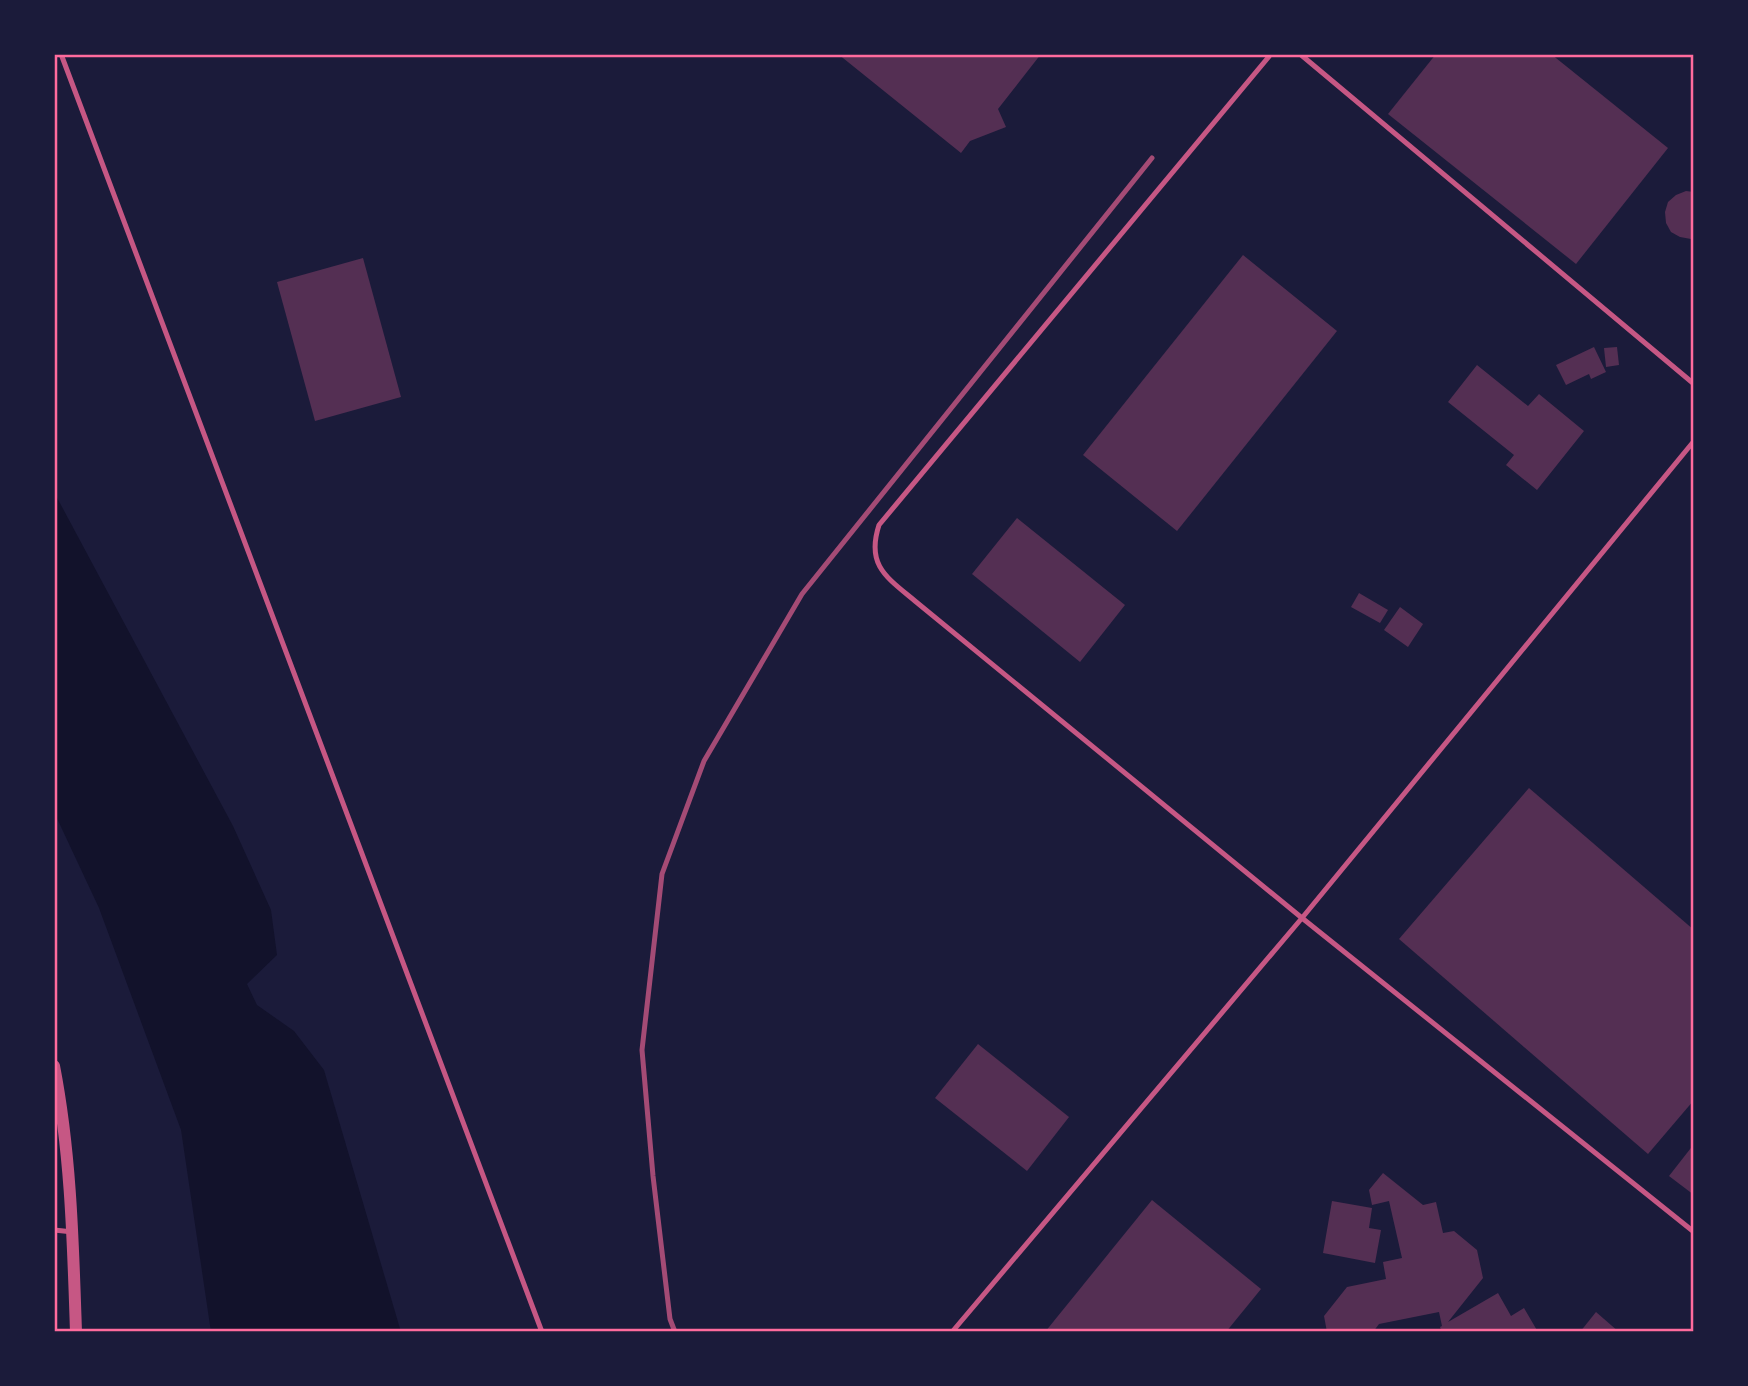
<svg xmlns="http://www.w3.org/2000/svg" width="1748" height="1386" viewBox="0 0 1748 1386" font-family="Commissioner,sans-serif">
<rect width="100%" height="100%" fill="#1b1b3a"/>
<!-- water -->
<path fill="#12122b" d="M54,492l179,334 38,84 6,45 -30,29 10,21 37,26 30,39 77,262h-190l-30,-202 -82,-222 -45,-96z"/>
<!-- building -->
<g fill="#542f53">
<path d="M838,54h203l-43,55 8,18 -36,14 -9,12z"/>
<path d="M1436,54h115l117,94 -92,116 -188,-150z"/>
<path d="M1686,191l8,1v46l-3,1 -11,-2 -9,-5 -5,-9 -1,-11 3,-10 8,-7z"/>
<path d="M1243,255l94,76 -160,200 -94,-76z"/>
<path d="M363,258l38,139 -86,24 -38,-139z"/>
<path d="M1594,347l12,25 -15,7 -2,-5 -23,11 -10,-20z"/>
<path d="M1617,347l2,18 -13,2 -2,-19z"/>
<path d="M1477,365l51,41 11,-12 45,37 -47,59 -31,-25 8,-10 -66,-53z"/>
<path d="M1017,518l108,87 -45,57 -108,-88z"/>
<path d="M1359,593l29,17 -8,13 -29,-16z"/>
<path d="M1400,607l23,17 -15,23 -24,-17z"/>
<path d="M1529,788l165,142v170l-46,54 -249,-215z"/>
<path d="M978,1044l91,73 -42,54 -92,-73z"/>
<path d="M1694,1144v51l-25,-19z"/>
<path d="M1383,1173l40,32 13,-3 7,31 11,-2 23,19 6,28 -35,44 50,-29 13,23 13,-8 14,24h-96l-2,-5 2,-1 -3,-14 -60,12 -6,8h-46l-3,-16 23,-29 39,-8 -3,-17 19,-4 -13,-57 -17,4 -3,-15z"/>
<path d="M1152,1200l109,89 -35,43h-181z"/>
<path d="M1332,1201l40,7 -3,20 12,2 -6,33 -52,-10z"/>
<path d="M1596,1312l23,20h-39z"/>
</g>
<g fill="none" stroke-linecap="round" stroke-linejoin="round">
<!-- service -->
<g stroke="#c65784" stroke-width="5">
<path d="M61,54l481,1278"/>
<path d="M1271,54l-392,471c-13,40 7,52 36,76l387,317 392,314"/>
<path d="M1300,54l394,330"/>
<path d="M54,1230l19,2"/>
<path d="M952,1332l350,-414 392,-477"/>
</g>
<!-- tertiary -->
<path stroke="#c65784" stroke-width="12" d="M54,1066c17,88 19,177 22,266"/>
<!-- rail -->
<path stroke="#a44b75" stroke-width="5" d="M675,1332l-5,-13 -17,-143 -11,-126 20,-176 42,-113 98,-167 350,-436"/>
</g>
<!-- border -->
<rect width="1748" height="1386" fill="none" stroke="#1b1b3a" stroke-width="112"/>
<rect x="56" y="56" width="1636" height="1274" fill="none" stroke="#ff6b9d" stroke-width="2.5"/>
</svg>
